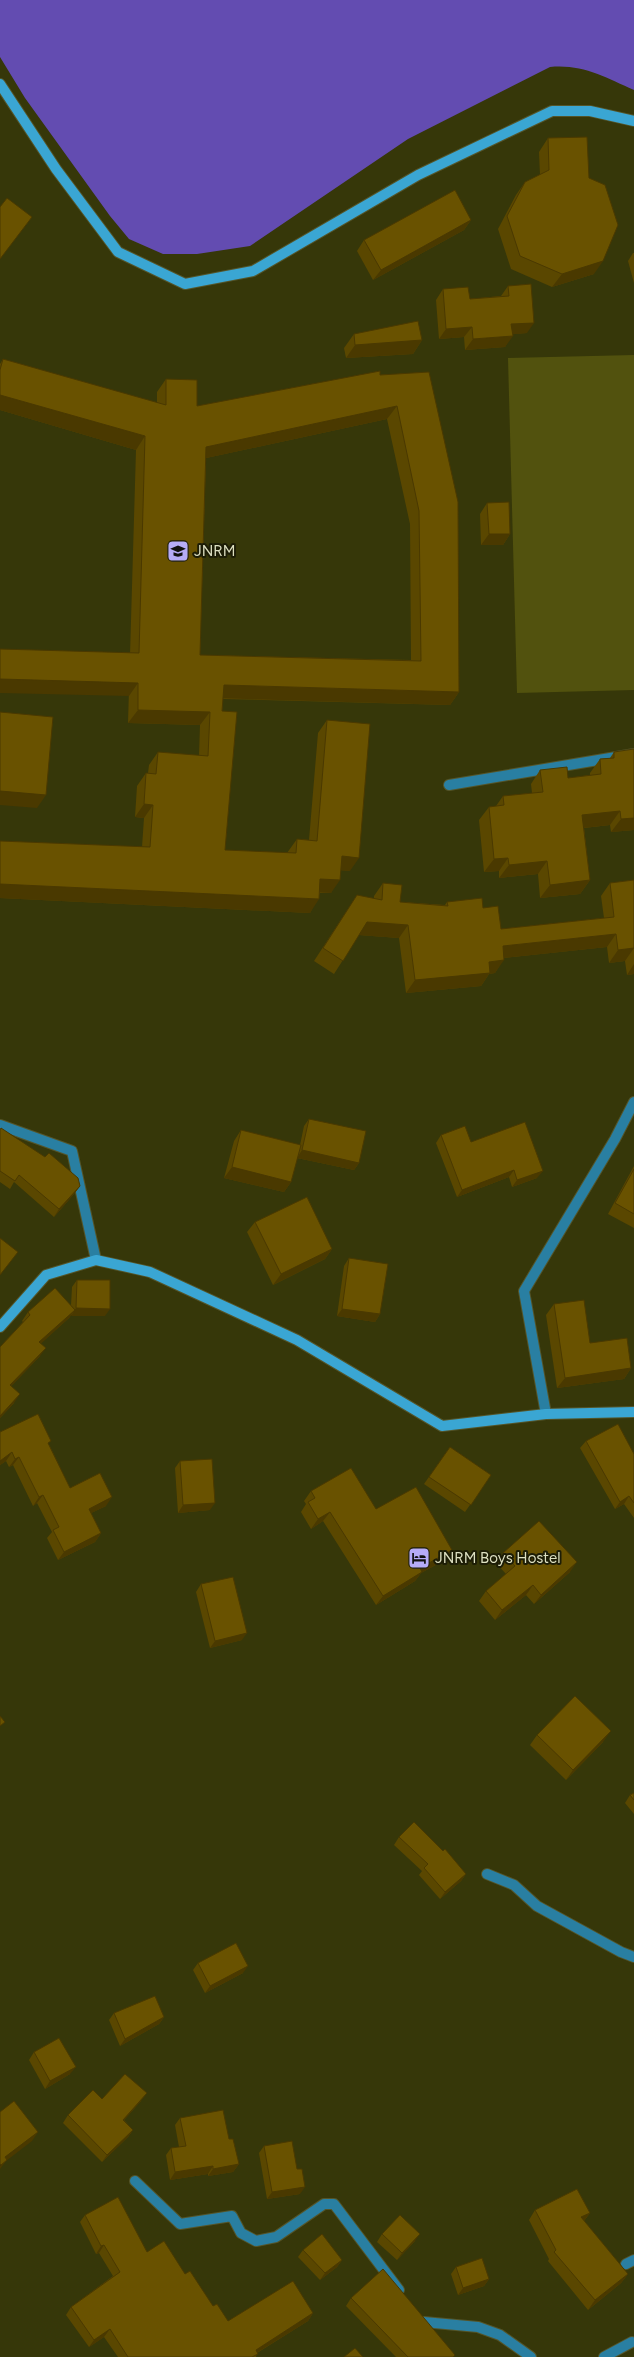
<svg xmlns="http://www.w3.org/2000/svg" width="634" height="2357" viewBox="0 0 634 2357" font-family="Figtree,sans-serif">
<rect width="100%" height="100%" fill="#363709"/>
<!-- green -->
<path fill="#52520e" d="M634,355v335l-117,3 -9,-335z"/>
<!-- water -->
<path fill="#634cb1" d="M0,0h634v90c-30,-13 -51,-26 -84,-23l-142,72 -158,107 -53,8h-34l-34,-15 -19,-23 -85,-118 -25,-41z"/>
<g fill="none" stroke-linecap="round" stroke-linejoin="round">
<!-- street casing -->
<g stroke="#54552a" stroke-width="12">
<g id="street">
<path d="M449,785l185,-31"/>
<path d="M0,1125l72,26 24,109"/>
<path d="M546,1414l-22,-123 91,-152 19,-37"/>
<path d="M487,1874l27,11 23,21 84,46 13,5"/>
<path d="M135,2181l45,43 52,-8 9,17 15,8 20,-4 48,-33h10l65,86"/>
<path d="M626,2264l8,-4"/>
<path d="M424,2322l54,5 22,8 31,22"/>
<path d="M604,2357l28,-15"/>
</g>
</g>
<!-- secondary casing -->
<g stroke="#54552a" stroke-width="12">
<g id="secondary">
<path d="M0,84l56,85 62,83 67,32 68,-13 165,-96 134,-64h38l44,10"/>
<path d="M0,1327l46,-52 50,-15 54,12 147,68 145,86 104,-12 88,-2"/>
</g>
</g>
<!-- street -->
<use href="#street" stroke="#297fa2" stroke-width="10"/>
<!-- secondary -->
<use href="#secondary" stroke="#3aa6d3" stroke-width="10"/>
</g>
<!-- wall -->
<g fill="#5a4700" fill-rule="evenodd">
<path d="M548,138l46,136 -42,13 -41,-18 -13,-40 18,-34 9,-13 15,-7 -1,-23z"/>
<path d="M471,220l-7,10 -91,50 -16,-29 7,-11z"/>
<path d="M633,253h1v30l-6,-22z"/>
<path d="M508,286l19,47 -15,1 -7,13 -40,3 -1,-13 -25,2 -3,-39 7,-11 27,10 31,-3z"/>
<path d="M354,334l68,6 -9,14 -67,4 -2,-10z"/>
<path d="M3,359l154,44v-11l9,-13 31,27 183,-31 49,-3 30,320 -9,13 -227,-6 -1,12 3,139 62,3 10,-14 12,1 9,-107 9,-13 23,151 -9,-1 -10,23h-11l-10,20 -310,-15v-57l142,6 2,-29 -9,-1 2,-31 9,-13h2l1,-8 9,-13 41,4 1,-31 -72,-2 8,-273 -136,-40v-46zM387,419l23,105 1,136 -211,-5 6,-197z"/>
<path d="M487,503l23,31 -7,11h-22l-1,-31z"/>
<path d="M614,752l20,78 -23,2 -1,-7 -26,3 6,52 -10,14 -40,4 -2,-24 -39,4v-7l-15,1 -5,-52 10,-13 7,-1 7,-10 29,-3 -1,-9 9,-14 28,8 22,-3v-2l10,-14 10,-1z"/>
<path d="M634,880v94l-7,1 -2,-14 -16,2 -2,-16 -103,11 -9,15 -6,1 -8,12 -75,7 -7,-55 -40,-3 -25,39 -20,-13 43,-66 17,4v-3l9,-13 17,19 45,3 2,-3 36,6 18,21 103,-11 -3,-22 9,-13z"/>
<path d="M309,1119l50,44 -5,7 -57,-12 -6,24 -7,10 -60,-14 10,-37 7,-11 59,15 4,-19z"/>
<path d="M0,1130l80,56 -6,8 -20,23 -40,-35 -4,7 -10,-7z"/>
<path d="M441,1135l30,7 66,36 -25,9 -3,-10 -52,20 -21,-54z"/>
<path d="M634,1166v62l-26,-14z"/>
<path d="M255,1222l77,27 -7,10 -52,26 -26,-53z"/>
<path d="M349,1258l31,56 -5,8 -38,-6 7,-50z"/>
<path d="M77,1280l28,36 -34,-1 -2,3 -28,25 -1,13 -29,30 3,17 -14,15v-71l23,-25 -1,-1 6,-9 43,-7 1,-18z"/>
<path d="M554,1304l36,39 41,25 -7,11 -67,9 -11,-73z"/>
<path d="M0,1432l49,13 21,43 36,18 -15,7 10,20 -6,9 -37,18 -11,-22 5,-6 -15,-29 -4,3 -20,-41 -4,2 -3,-6 -6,4z"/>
<path d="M586,1441l48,13v64l-10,-14 -9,5 -35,-61z"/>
<path d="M450,1447l41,28 -26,37 -41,-28z"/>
<path d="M180,1461l30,49 -32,3 -3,-45z"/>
<path d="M311,1491l65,18 76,41 -7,10 -24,13 -6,8 -39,24 -53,-84 -12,8 -10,-17 5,-8 -2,-3z"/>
<path d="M503,1553l67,19 -36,32 -8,-9 -31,25 -16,-19 7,-10 20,-17 -10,-11z"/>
<path d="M201,1584l41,56 -32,8 -14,-56z"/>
<path d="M537,1735l66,7 -37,38 -36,-35z"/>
<path d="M634,1793v21l-9,-11 5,-8z"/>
<path d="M399,1837l67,37 -5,7 -21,18 -21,-24 3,-4 -28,-26z"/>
<path d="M198,1963l45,10 -38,20 -12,-23z"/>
<path d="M114,2013l50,4 -5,7 -39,22 -11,-26z"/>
<path d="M34,2052l36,22 -25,15 -16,-29z"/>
<path d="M102,2099l39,2 -17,19 9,10 -5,7 -26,25 -39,-39 5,-8z"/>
<path d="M180,2118l49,21 10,25 -6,8 -25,4v-2l-38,6 -4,-25 5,-7 8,-1 -4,-22z"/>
<path d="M264,2146l33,23 3,25 -33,5 -8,-46z"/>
<path d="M535,2210l55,3 -6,8 44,53 -7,9 -33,27 -40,-49 1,-2 -20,-39z"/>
<path d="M85,2215l100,59 28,32 15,15 85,-8 -5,8 -51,32 -1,4h-138l-14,-20 -15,10 -23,-32 5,-8 42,-31 -14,-23 -3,1 -16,-32z"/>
<path d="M382,2234l33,7 -18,19 -20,-18z"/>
<path d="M303,2250l39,10 -5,7 -17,13 -22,-23z"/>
<path d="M456,2267l33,12 -5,7 -26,9 -7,-21z"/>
<path d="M351,2298l102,59h-57l-50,-51z"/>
</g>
<!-- shaded-wall -->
<g fill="#4a3900">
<path d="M471,220l-7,10 -91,50 8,-10z"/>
<path d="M603,261l-9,13 -42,13 10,-13z"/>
<path d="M534,323l-7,10 -23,2 7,-11z"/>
<path d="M472,327l-8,10 -25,2 7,-10z"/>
<path d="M513,336l-8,11 -40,3 8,-11z"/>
<path d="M422,340l-9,14 -67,4 9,-13z"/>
<path d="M0,395l145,41 -9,14 -136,-40z"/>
<path d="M397,406l-10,13 -190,41 9,-13z"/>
<path d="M489,534h21l-7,11h-22z"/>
<path d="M0,679l138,4 -9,13 -129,-3z"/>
<path d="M224,685l235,7 -9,13 -235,-7z"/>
<path d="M138,710l72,2 -10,13 -72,-2z"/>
<path d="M0,791l46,4 -9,13 -37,-3z"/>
<path d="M144,804l9,1 -9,13 -9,-1z"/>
<path d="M620,811l-10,14 -37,4 9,-14z"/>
<path d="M634,818v12l-23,2 10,-13z"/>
<path d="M342,856l17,2 -9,13 -17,-1z"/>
<path d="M508,858l-9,13 -15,1 10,-13z"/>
<path d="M547,861l-9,13 -39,4 10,-13z"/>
<path d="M320,879l20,1 -9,13 -20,-1z"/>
<path d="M590,880l-10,14 -40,4 10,-13z"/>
<path d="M0,884l319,15 -9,14 -310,-15z"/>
<path d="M367,922l41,3 -9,13 -41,-3z"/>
<path d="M616,934l-9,13 -113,12 9,-13z"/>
<path d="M634,948l-9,13 -16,2 9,-13z"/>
<path d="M504,960l-9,13 -6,1 -8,12 -75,7 9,-13 74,-18z"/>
<path d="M634,964v10l-7,1z"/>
<path d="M302,1150l57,13 -5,7 -57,-12z"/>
<path d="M232,1167l59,15 -7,10 -60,-14z"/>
<path d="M514,1170l-5,7 -52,20 5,-7z"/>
<path d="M543,1171l-6,7 -25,9 5,-7z"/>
<path d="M80,1186l-6,8 -20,23 5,-8z"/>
<path d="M332,1249l-7,10 -52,26 8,-11z"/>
<path d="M76,1308l34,1 -5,7h-34z"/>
<path d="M342,1309l38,5 -5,8 -38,-6z"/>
<path d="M75,1310l-6,8 -35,32 5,-8z"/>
<path d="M46,1348l-6,8 -36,38 6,-9z"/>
<path d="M631,1368l-7,11 -67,9 8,-10z"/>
<path d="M20,1394l-6,9 -14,15v-2z"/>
<path d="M12,1452l-6,9 -6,4v-4z"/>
<path d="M19,1457l-6,8 -4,2 6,-8z"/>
<path d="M43,1495l-6,8 -4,3 6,-9z"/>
<path d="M629,1496l-5,8 -9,5 5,-7z"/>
<path d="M112,1497l-6,9 -23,11 6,-8z"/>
<path d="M215,1503l-5,7 -32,3 5,-8z"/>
<path d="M330,1512l-7,9 -12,8 7,-10z"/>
<path d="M101,1533l-6,9 -37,18 6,-8z"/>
<path d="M452,1550l-7,10 -24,13 -6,8 -39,24 7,-9 37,-28z"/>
<path d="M577,1562l-7,10 -36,32 7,-9z"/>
<path d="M533,1585l-7,10 -31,25 7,-10z"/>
<path d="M247,1633l-5,7 -32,8 5,-7z"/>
<path d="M611,1731l-8,11 -37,38 7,-10z"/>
<path d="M466,1874l-5,7 -21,18 5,-7z"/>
<path d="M248,1966l-5,7 -38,20 5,-7z"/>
<path d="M164,2017l-5,7 -39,22 5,-7z"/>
<path d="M76,2067l-6,7 -25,15 5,-8z"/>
<path d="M147,2093l-6,8 -23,26 5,-7z"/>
<path d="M133,2130l-5,7 -26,25 5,-7z"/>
<path d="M38,2132l-6,9 -26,20 -6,8v-3l3,-3 2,-6z"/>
<path d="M239,2164l-6,8 -25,4 5,-7z"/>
<path d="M213,2166l-5,8 -38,6 5,-8z"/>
<path d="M305,2187l-5,7 -33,5 5,-7z"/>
<path d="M590,2213l-7,9 -2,-5z"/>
<path d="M420,2234l-5,7 -18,19 5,-7z"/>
<path d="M104,2245l-5,8 -3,1 5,-8z"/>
<path d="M342,2260l-5,7 -17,13 5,-7z"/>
<path d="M628,2274l-7,9 -33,27 7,-10z"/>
<path d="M489,2279l-5,7 -26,9 5,-7z"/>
<path d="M313,2313l-5,8 -58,36 6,-7z"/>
<path d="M110,2329l-6,8 -15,10 5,-7z"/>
</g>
<!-- building -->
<g fill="#695200" stroke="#4a3900" fill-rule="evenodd">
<path d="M587,137l2,41 16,7 13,40 -15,36 -41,13 -42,-18 -13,-40 18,-34 24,-12 -1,-32z"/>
<path d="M455,190l16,30 -90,50 -17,-30z"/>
<path d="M7,198l25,19 -32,42v-52z"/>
<path d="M531,284l3,39 -23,1 2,12 -40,3 -1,-12 -26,2 -3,-40 25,-2 2,12 39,-3 -1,-10z"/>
<path d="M418,321l4,19 -67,5 -1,-11z"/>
<path d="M3,359l163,46v-26l31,1v26l183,-35v4l49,-3 29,130 1,190 -235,-7 -2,26 15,1 -12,138 71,3 1,-14 20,2 10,-121 43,4 -11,134 -17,-2 -2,24 -20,-1 -1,20 -319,-15v-43l150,6 3,-42 -9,-1 2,-31 10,1 2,-22 50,4 2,-44 -72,-2v-27l-138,-4v-30l139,4 6,-217 -145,-41v-25zM397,406l22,105 2,150 -221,-6 6,-208z"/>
<path d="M509,502l1,32h-21l-2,-31z"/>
<path d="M0,712l53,5 -7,78 -46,-4z"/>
<path d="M634,749v69l-13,1 -1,-8 -38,4 8,65 -40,5 -3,-24 -38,4 -1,-7 -14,1 -5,-52 15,-2 -1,-9 40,-4 -3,-22 27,-3 1,11 33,-4 -1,-15 14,-1v-6z"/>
<path d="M634,880v68l-16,2 -2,-16 -113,12 1,14 -15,2 1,11 -75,7 -7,-55 -41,-3 -24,39 -20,-13 34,-53 25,5 1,-17 19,2 -2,17 48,4 -1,-4 35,-4 1,10 15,-2 3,23 113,-12 -4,-34z"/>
<path d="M309,1119l57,12 -7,32 -57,-13z"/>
<path d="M525,1122l18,49 -26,9 -3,-10 -52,20 -21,-55 24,-9 6,16z"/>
<path d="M1,1128l44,29 4,-4 29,25 2,8 -21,23 -40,-34 -4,6 -15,-10v-41z"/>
<path d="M241,1130l60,15 -10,37 -59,-15z"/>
<path d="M634,1169v45l-19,-11z"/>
<path d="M307,1197l25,52 -51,25 -26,-52z"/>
<path d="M0,1238l18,14 -18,23z"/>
<path d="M349,1258l39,6 -8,50 -38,-5z"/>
<path d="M77,1280h33v29l-34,-1z"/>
<path d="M55,1288l20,22 -36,32 7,6 -36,37 10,9 -20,22v-69l30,-32 -2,-3z"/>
<path d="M584,1300l6,43 37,-5 4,30 -66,10 -11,-74z"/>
<path d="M38,1414l13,27 -3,2 22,45 30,-15 12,24 -23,12 12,24 -37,19 -11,-22 6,-3 -16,-32 -4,2 -20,-40 -4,2 -3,-7 -12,9v-29z"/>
<path d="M618,1424l16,30v49l-5,-7 -9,6 -34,-61z"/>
<path d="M450,1447l41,28 -20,30 -42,-28z"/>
<path d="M212,1459l3,44 -32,2 -3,-44z"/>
<path d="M351,1468l25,41 40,-22 36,63 -32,18 2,4 -39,24 -53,-84 -12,7 -10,-17 7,-4 -4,-7z"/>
<path d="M539,1521l38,41 -36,33 -8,-10 -31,25 -16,-19 29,-25 -12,-13z"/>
<path d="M233,1577l14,56 -32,8 -14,-57z"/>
<path d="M575,1696l36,35 -38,39 -36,-35z"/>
<path d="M0,1716l5,6 -5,4z"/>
<path d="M634,1793v7l-4,-5z"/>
<path d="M414,1822l29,29 2,-2 21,25 -21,18 -21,-24 4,-4 -29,-27z"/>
<path d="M236,1943l12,23 -38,20 -12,-23z"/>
<path d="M155,1996l9,21 -39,22 -11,-26z"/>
<path d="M59,2038l17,29 -26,14 -16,-29z"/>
<path d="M125,2074l22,19 -24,27 10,10 -26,25 -39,-40 25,-25 9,9z"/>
<path d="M14,2101l24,31 -33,25 2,3 -6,5 -1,-1v-52z"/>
<path d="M223,2110l6,29h4l6,25 -26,5v-3l-38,6 -4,-24 15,-2 -6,-28z"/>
<path d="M292,2141l5,28h5l3,18 -33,5 -8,-46z"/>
<path d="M577,2189l13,24 -9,4 47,57 -33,26 -41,-48 2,-2 -21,-40z"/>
<path d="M118,2197l29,55 17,-11 21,33 5,-3 23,35 4,-2 11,17 65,-40 20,32 -57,37 2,4 -6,3h-124l-18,-28 -16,11 -23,-33 49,-35 -16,-27 -3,1 -16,-31z"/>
<path d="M400,2215l20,19 -18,19 -20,-19z"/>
<path d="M322,2234l20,26 -17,13 -22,-23z"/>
<path d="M482,2258l7,21 -26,9 -7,-21z"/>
<path d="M383,2269l72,86 -2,2h-45l-57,-59z"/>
<path d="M355,2348l8,9h-19z"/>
</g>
<!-- icons -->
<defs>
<g id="university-square" transform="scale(1.125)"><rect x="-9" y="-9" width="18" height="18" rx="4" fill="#b6acf8" stroke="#1d1d06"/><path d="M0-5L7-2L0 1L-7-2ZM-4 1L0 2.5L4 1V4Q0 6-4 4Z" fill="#111"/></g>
<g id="hotel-square" transform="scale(1.125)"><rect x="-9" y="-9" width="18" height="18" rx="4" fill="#b6acf8" stroke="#1d1d06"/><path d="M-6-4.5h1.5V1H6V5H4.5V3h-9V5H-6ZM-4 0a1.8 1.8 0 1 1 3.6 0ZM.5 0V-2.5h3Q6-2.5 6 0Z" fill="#111"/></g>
</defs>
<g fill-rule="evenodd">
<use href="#university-square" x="178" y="551"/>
<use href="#hotel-square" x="419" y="1558"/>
</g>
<g text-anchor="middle" stroke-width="4" stroke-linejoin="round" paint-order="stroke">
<!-- poi labels -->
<g font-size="15" fill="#dddfc1" stroke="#1d1d06" text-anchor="start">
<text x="194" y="556">JNRM</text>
<text x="435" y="1563">JNRM Boys Hostel</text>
</g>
</g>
</svg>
